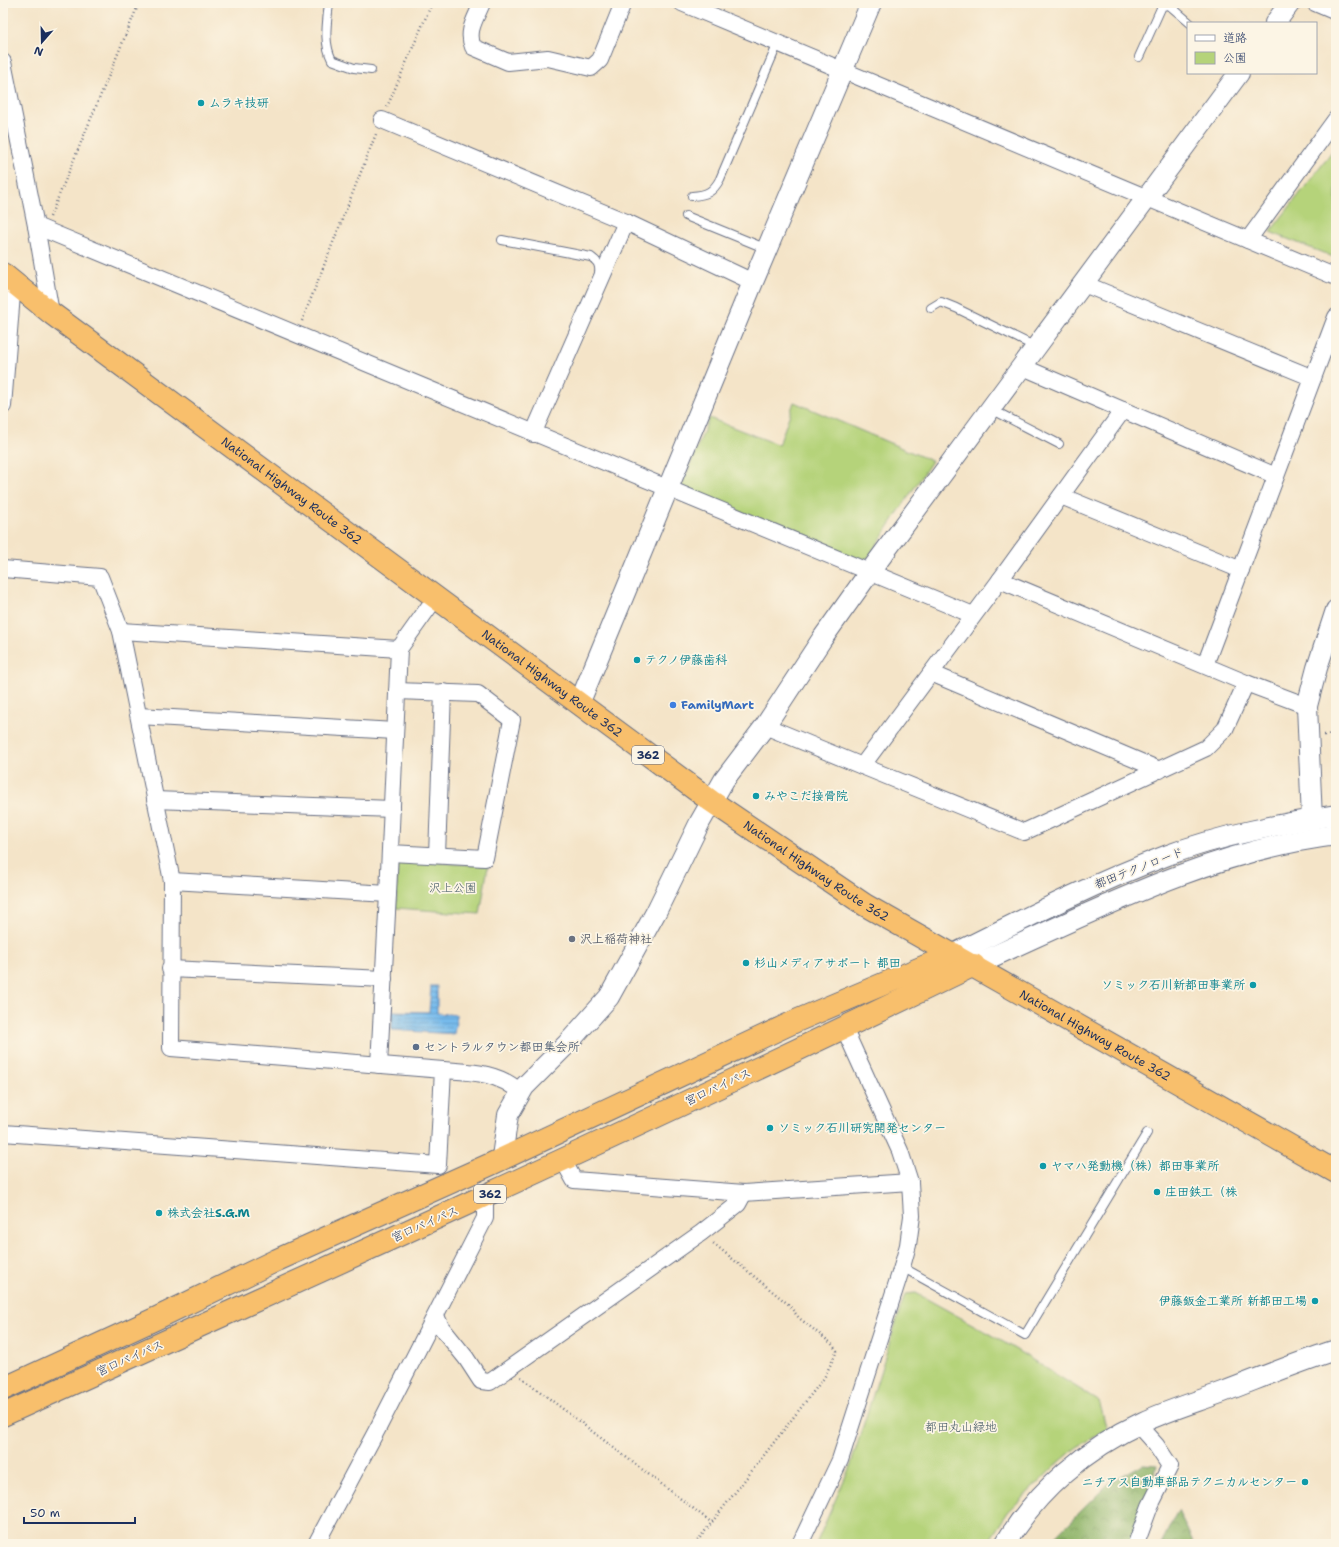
<svg xmlns="http://www.w3.org/2000/svg" width="1339" height="1547" viewBox="0 0 1339 1547" font-family="'Shantell Sans','Klee One',sans-serif">
<defs>
<pattern id="forest-crowns" width="20" height="18" patternUnits="userSpaceOnUse"><rect width="20" height="18" fill="#90b56a"/><path d="M2 6a3 3 0 1 1 6 0M12 15a3 3 0 1 1 6 0" fill="none" stroke="#75945a"/></pattern>
<pattern id="water-rules" width="6" height="5" patternUnits="userSpaceOnUse"><rect width="6" height="5" fill="#76bbed"/><path d="M0 2.5h6" fill="none" stroke="#6098c3"/></pattern>
</defs>
<rect width="100%" height="100%" fill="#fcf5e5"/>
<filter id="ink" filterUnits="userSpaceOnUse"><feTurbulence type="fractalNoise" baseFrequency=".025" numOctaves="2"/><feDisplacementMap in="SourceGraphic" scale="8" xChannelSelector="R" yChannelSelector="G"/><feConvolveMatrix kernelMatrix="1 2 1 2 8 2 1 2 1" color-interpolation-filters="sRGB"/></filter>
<filter id="wash" filterUnits="userSpaceOnUse"><feTurbulence type="fractalNoise" baseFrequency=".012" numOctaves="4" result="noise"/><feDisplacementMap in="SourceGraphic" scale="16" xChannelSelector="R" yChannelSelector="G"/><feGaussianBlur stdDeviation="0.9" result="paint"/><feColorMatrix in="noise" values="0 0 0 0 0 0 0 0 0 0 0 0 0 0 0 0 0 1.4 0 .05"/><feComposite in="paint" operator="in"/></filter>
<g filter="url(#wash)">
<rect width="100%" height="100%" fill="#f4e4c8"/>
<!-- green -->
<g fill="#b5d37a" stroke="#68816c">
<path d="M1336,147v111l-66,-26z"/>
<path d="M794,402l138,59 -64,97 -9,3 -174,-72 -3,-4 27,-67 70,27z"/>
<path d="M398,860l90,6 -8,48 -84,-6z"/>
<path d="M916,1293l76,42 107,66 8,29 -30,17 -21,18 -48,47 -21,32h-171l35,-80 54,-170z"/>
</g>
<!-- forest -->
<g fill="url(#forest-crowns)" stroke="#567264">
<path d="M1143,1464l14,1 -5,23 -20,56h-81l7,-10 51,-51z"/>
<path d="M1178,1510l16,34h-33z"/>
</g>
<!-- water -->
<path fill="url(#water-rules)" stroke="#4875a6" d="M431,986h6v27l20,2 -3,19 -62,-4v-19l37,1z"/>
</g>
<g filter="url(#ink)">
<g fill="none" stroke-linecap="round" stroke-linejoin="round">
<!-- service casing -->
<g stroke="#676e83" stroke-width="10">
<g id="service">
<path d="M329,3c-2,20 -6,39 3,57l22,8 17,2"/>
<path d="M1139,57l23,-51 7,-1 21,18"/>
<path d="M692,196c15,-1 21,-4 28,-17l58,-136"/>
<path d="M686,216l81,33"/>
<path d="M502,240l89,17c7,5 9,8 8,17"/>
<path d="M931,308l10,-6 15,6 80,39"/>
<path d="M991,409l68,35"/>
<path d="M902,1267l123,68 122,-202"/>
</g>
</g>
<!-- minor casing -->
<g stroke="#676e83" stroke-width="18">
<g id="minor">
<path d="M482,3c-6,15 -16,28 -9,44l35,15 40,-4 43,10 9,-8 23,-57"/>
<path d="M682,3l654,274"/>
<path d="M1315,3l21,9"/>
<path d="M3,62l33,164 15,87"/>
<path d="M382,120l244,102 127,60"/>
<path d="M36,226l937,389"/>
<path d="M1248,240l88,-121"/>
<path d="M1084,284l229,94"/>
<path d="M1023,367l253,109"/>
<path d="M3,406l10,-124"/>
<path d="M533,434l93,-212"/>
<path d="M1061,496l180,74"/>
<path d="M3,569l97,8 21,54 51,250 -1,167 272,22 -5,95 -435,-32"/>
<path d="M1000,580l123,-170"/>
<path d="M121,631l278,18"/>
<path d="M1205,665l131,-348"/>
<path d="M931,673l229,97"/>
<path d="M139,716l256,15"/>
<path d="M765,726l97,40 138,-186 246,103 61,23"/>
<path d="M862,766l162,66 182,-84 19,-19 21,-46"/>
<path d="M155,800l237,9"/>
<path d="M390,853l95,5 27,-138 -34,-26 -81,-3"/>
<path d="M437,855l6,-163"/>
<path d="M172,881l216,13"/>
<path d="M170,969l214,10"/>
<path d="M379,1065l9,-171 11,-245 37,-52"/>
<path d="M443,1070c28,2 55,2 77,22"/>
<path d="M563,1160l11,20 170,13 166,-11"/>
<path d="M436,1316l5,11 25,31 15,23 9,1 211,-149 37,-29 6,-11"/>
<path d="M316,1544l63,-118 106,-208v-21"/>
<path d="M800,1544l40,-84 62,-193 6,-22 4,-29 -2,-34 -10,-31 -56,-123"/>
<path d="M1136,1544l14,-38 20,-40 -14,-21 -18,-20"/>
</g>
</g>
<!-- tertiary casing -->
<g stroke="#676e83" stroke-width="22">
<g id="tertiary">
<path d="M1275,23l15,-20"/>
<path d="M579,704l174,-422 118,-279"/>
<path d="M1312,819l-5,-113 10,-38 19,-58"/>
<path d="M954,954c70,-35 140,-71 214,-99 54,-20 112,-31 168,-40"/>
<path d="M974,965c117,-52 233,-114 362,-130"/>
<path d="M502,1157l6,-42 16,-28 43,-43 42,-47 47,-85 44,-90 24,-42 41,-54 57,-87 47,-66 370,-500"/>
<path d="M1005,1544c32,-54 82,-96 138,-122 26,-12 53,-20 80,-30 37,-14 75,-30 113,-42"/>
</g>
</g>
<!-- trunk casing -->
<g stroke="#676e83" stroke-width="24">
<g id="trunk">
<path id="s1" d="M3,274l48,39 660,488 154,104 471,267"/>
<path d="M3,1389l154,-71 120,-58 212,-95 307,-144 158,-67"/>
<path d="M3,1415c325,-147 650,-294 971,-450"/>
</g>
</g>
<!-- path -->
<g stroke="#676e83" stroke-width="2.5" stroke-dasharray="1 3" stroke-linecap="butt">
<path d="M387,107l45,-104"/>
<path d="M50,217l89,-214"/>
<path d="M302,321l74,-187"/>
<path d="M1324,735l12,-1"/>
<path d="M521,1377l190,145"/>
<path d="M695,1544l129,-166 13,-27 -6,-8 -32,-25 -11,-14 -75,-61"/>
</g>
<!-- service -->
<use href="#service" stroke="#fff" stroke-width="8"/>
<!-- minor -->
<use href="#minor" stroke="#fff" stroke-width="16"/>
<!-- tertiary -->
<use href="#tertiary" stroke="#fff" stroke-width="20"/>
<!-- trunk -->
<use href="#trunk" stroke="#f8bf6c" stroke-width="22"/>
</g>
</g>
<!-- markers -->
<g fill="#0f9aa8" stroke="#fcf5e5" stroke-width="1.5">
<circle cx="201" cy="103" r="4"/>
<circle cx="637" cy="660" r="4"/>
<circle cx="756" cy="796" r="4"/>
<circle cx="746" cy="963" r="4"/>
<circle cx="1253" cy="985" r="4"/>
<circle cx="770" cy="1128" r="4"/>
<circle cx="1043" cy="1166" r="4"/>
<circle cx="1157" cy="1192" r="4"/>
<circle cx="159" cy="1213" r="4"/>
<circle cx="1315" cy="1301" r="4"/>
<circle cx="1305" cy="1482" r="4"/>
</g>
<circle fill="#3f7fe0" stroke="#fcf5e5" stroke-width="1.5" cx="673" cy="705" r="4"/>
<circle fill="#6b7280" stroke="#fcf5e5" stroke-width="1.5" cx="572" cy="939" r="4"/>
<circle fill="#5c6f8a" stroke="#fcf5e5" stroke-width="1.5" cx="416" cy="1047" r="4"/>
<g text-anchor="middle" stroke-width="3.5" stroke-linejoin="round" paint-order="stroke">
<!-- shield labels -->
<g fill="#fcf5e5" stroke="#5e6a86" stroke-width="1">
<rect x="632" y="746" width="32" height="18" rx="3"/>
<rect x="474" y="1185" width="32" height="18" rx="3"/>
</g>
<g font-size="11" font-weight="bold" fill="#1b2f5e">
<text x="648" y="759">362</text>
<text x="490" y="1198">362</text>
</g>
<!-- culture labels -->
<g font-size="12" font-weight="bold" fill="#0d838f" stroke="#fcf5e5" text-anchor="start">
<text x="209" y="107">ムラキ技研</text>
<text x="645" y="664">テクノ伊藤歯科</text>
<text x="764" y="800">みやこだ接骨院</text>
<text x="754" y="967">杉山メディアサポート 都田</text>
<text x="1245" y="989" text-anchor="end">ソミック石川新都田事業所</text>
<text x="778" y="1132">ソミック石川研究開発センター</text>
<text x="1051" y="1170">ヤマハ発動機（株）都田事業所</text>
<text x="1165" y="1196">庄田鉄工（株</text>
<text x="167" y="1217">株式会社S.G.M</text>
<text x="1307" y="1305" text-anchor="end">伊藤鈑金工業所 新都田工場</text>
<text x="1297" y="1486" text-anchor="end">ニチアス自動車部品テクニカルセンター</text>
</g>
<!-- street labels -->
<g font-size="12" fill="#1b2f5e" stroke="#fcf5e5">
<text dy="4" stroke="none"><textPath href="#s1" startOffset="361">National Highway Route 362</textPath></text>
<text dy="4" stroke="none"><textPath href="#s1" startOffset="685">National Highway Route 362</textPath></text>
<text transform="translate(1139 868) rotate(-21)" y="4">都田テクノロード</text>
<text dy="4" stroke="none"><textPath href="#s1" startOffset="1009">National Highway Route 362</textPath></text>
<text dy="4" stroke="none"><textPath href="#s1" startOffset="1333">National Highway Route 362</textPath></text>
<text transform="translate(718 1087) rotate(-25)" y="4">宮口バイパス</text>
<text transform="translate(425 1224) rotate(-24)" y="4">宮口バイパス</text>
<text transform="translate(130 1358) rotate(-24)" y="4">宮口バイパス</text>
</g>
<!-- shop labels -->
<g font-size="12" font-weight="bold" fill="#366cbe" stroke="#fcf5e5" text-anchor="start">
<text x="681" y="709">FamilyMart</text>
</g>
<!-- park labels -->
<g font-size="12" fill="#425865" stroke="#fcf5e5">
<text x="453" y="892">沢上公園</text>
<text x="961" y="1431">都田丸山緑地</text>
</g>
<!-- worship labels -->
<g font-size="12" font-weight="bold" fill="#5b616d" stroke="#fcf5e5" text-anchor="start">
<text x="580" y="943">沢上稲荷神社</text>
</g>
<!-- service labels -->
<g font-size="12" font-weight="bold" fill="#4e5e75" stroke="#fcf5e5" text-anchor="start">
<text x="424" y="1051">セントラルタウン都田集会所</text>
</g>
</g>
<!-- margin -->
<rect width="1339" height="1547" fill="none" stroke="#fcf5e5" stroke-width="16"/>
<!-- legend -->
<rect x="1187" y="22" width="130" height="52" fill="#fcf5e5" stroke="#a2a6af"/>
<rect x="1195" y="35" width="20" height="6" fill="#ffffff" stroke="#a2a6af"/>
<text x="1223" y="42" font-size="12" fill="#1b2f5e">道路</text>
<rect x="1195" y="52" width="20" height="12" fill="#b5d37a" stroke="#a2a6af"/>
<text x="1223" y="62" font-size="12" fill="#1b2f5e">公園</text>
<!-- north arrow -->
<g transform="translate(42 42) rotate(200)" stroke="#fcf5e5" stroke-width="3" paint-order="stroke">
<path d="M0-3L7 15L0 10L-7 15Z" fill="#1b2f5e"/>
<text y="-6" font-size="11" font-weight="bold" text-anchor="middle" fill="#1b2f5e">N</text>
</g>
<!-- scale -->
<path d="M24 1517v6h111v-6" fill="none" stroke="#1b2f5e" stroke-width="2"/>
<text x="30" y="1517" font-size="12" fill="#1b2f5e" stroke="#fcf5e5" stroke-width="3" paint-order="stroke">50 m</text>
</svg>
